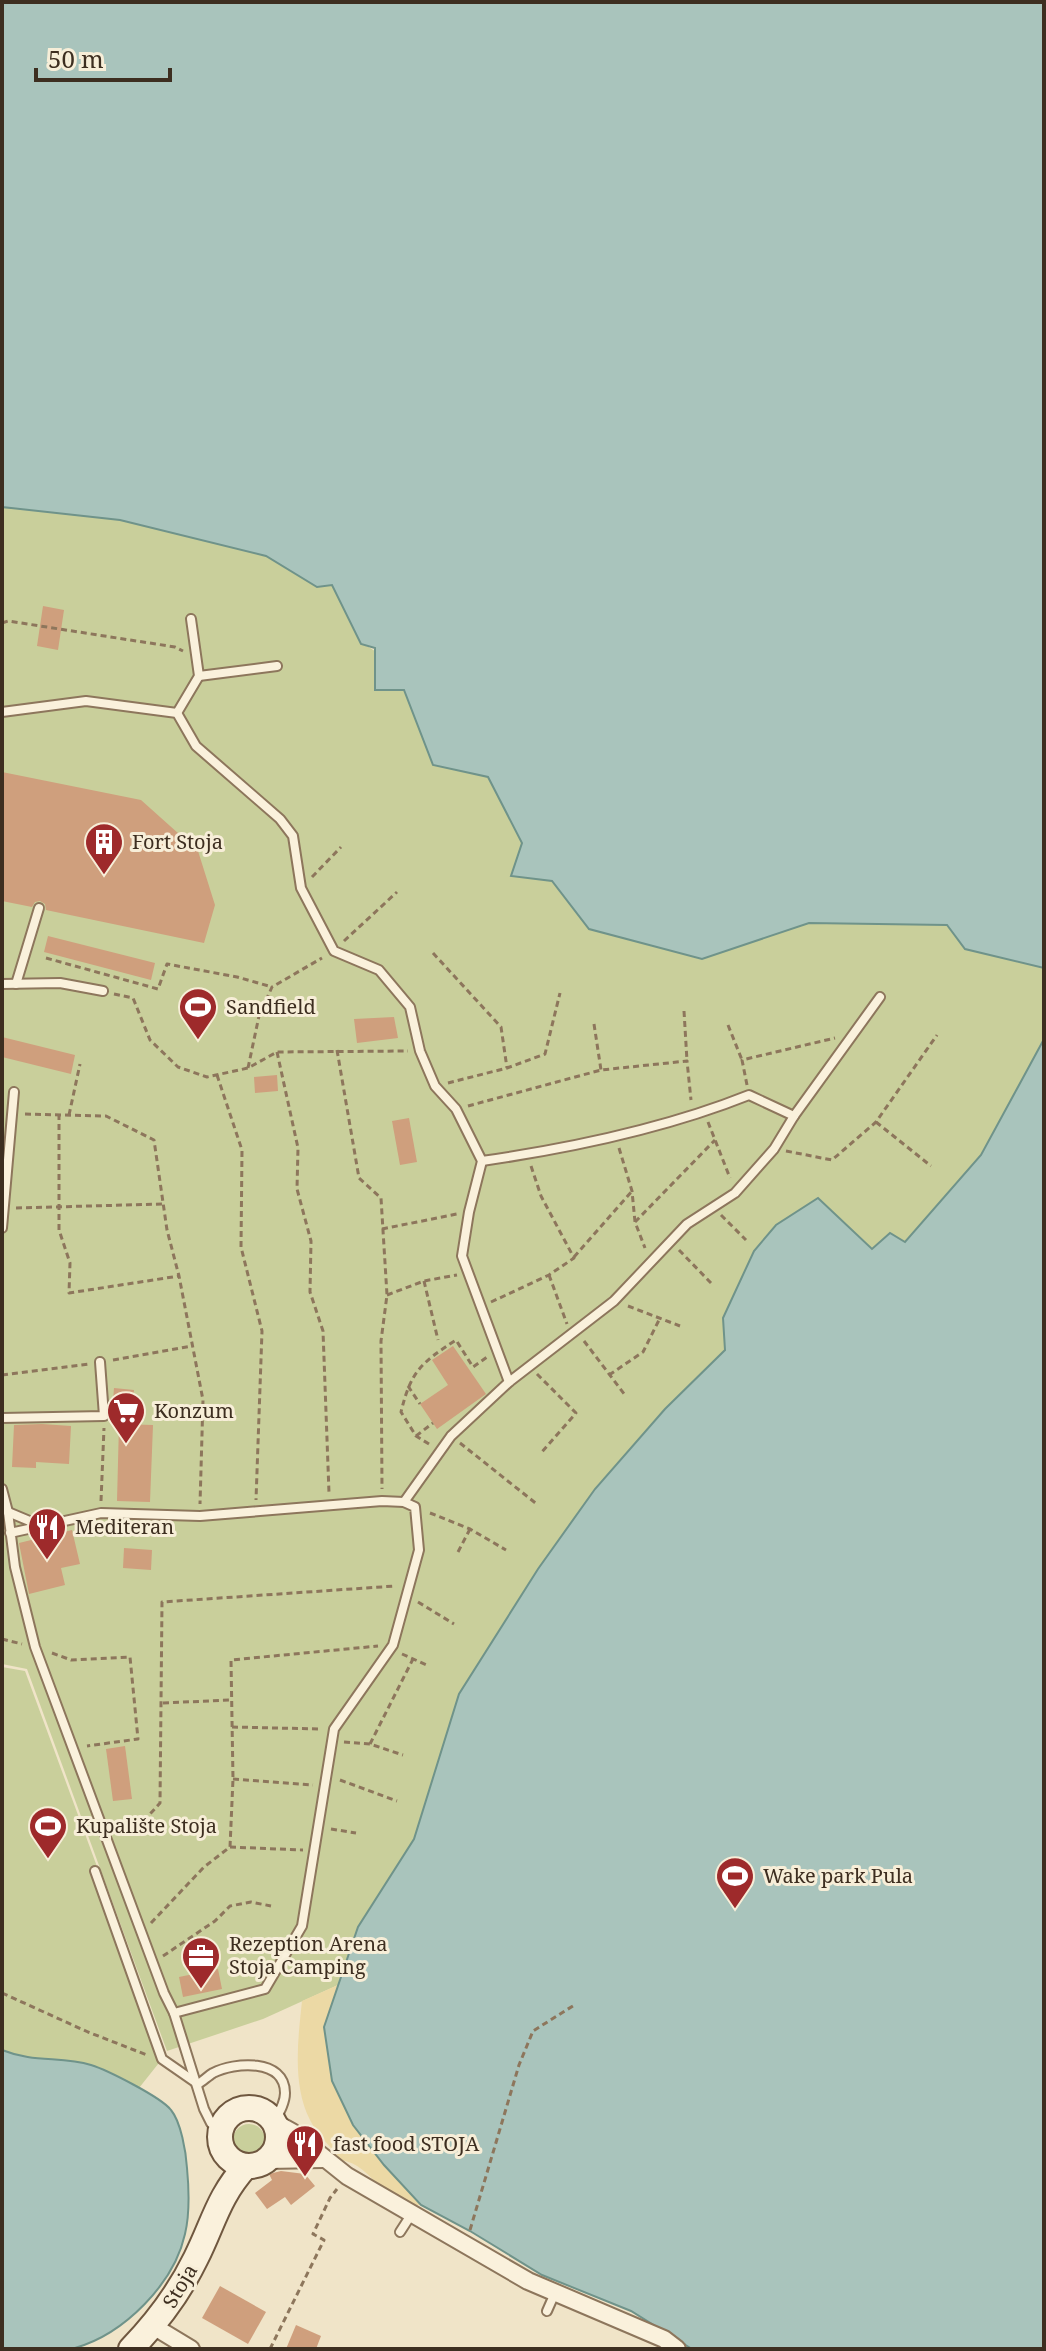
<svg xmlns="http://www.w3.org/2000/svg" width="1046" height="2351" viewBox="0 0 1046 2351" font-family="'Noto Serif',serif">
<rect width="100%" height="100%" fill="#f0e4c8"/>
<!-- green -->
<g fill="#c9cf9b">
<path d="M2,507l118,13 146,36 51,31 15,-2 29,59c39,11 58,85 72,120l54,12 35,67 68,86 112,30 107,-36 138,2 18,24 79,19v71l-19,39 -44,77 -76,87 -32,7 -150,69 2,32 -60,59 -206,285 -45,145 -56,88 -20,58 -75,34 -96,32 -140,-382 -25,-5z"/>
<path d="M2,1667l23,4 141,383 -27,34 -48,-23 -69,-7 -20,-9z"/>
<circle cx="249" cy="2140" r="16"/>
</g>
<!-- sand -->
<path fill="#ecd9a5" d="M338,1985l-14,42 8,54 21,44 31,40 37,40c-41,2 -45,-39 -80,-45 -10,-13 -24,-26 -31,-40 -18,-35 -12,-81 -8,-119z"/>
<!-- water -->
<g fill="#a9c4bc" stroke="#6f938a" stroke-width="2">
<path d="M2,2h1042v966l-79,-19 -18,-24 -138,-2 -107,36 -113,-30 -37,-48 -41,-5 11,-33 -34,-66 -55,-12 -29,-75h-29v-42l-14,-4 -29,-59 -15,2 -51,-31 -146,-36 -118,-13z"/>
<path d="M1044,1039v1310h-352l-61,-38 -89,-36 -72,-44 -49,-26 -37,-40 -31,-40 -21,-44 -8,-54 34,-100 56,-88 45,-145 79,-125 57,-80 70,-80 60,-59 -2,-32 31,-67 22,-26 42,-27 54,51 18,-16 15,9 76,-87z"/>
<path d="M2,2050c32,13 59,6 89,15 16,5 70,32 80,45 10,12 15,42 16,58 2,21 3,45 -2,66 -11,50 -61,100 -110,114 -19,3 -53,1 -73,1z"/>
</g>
<!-- building -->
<g fill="#cf9f7d">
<path d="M43,606l21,4 -6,40 -21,-4z"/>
<path d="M2,772l139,28 57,51 17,54 -11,38 -158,-33 -1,-6 -5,-3 -5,1 -3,5 -30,-6z"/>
<path d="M48,936l107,27 -4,17 -107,-28z"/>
<path d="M394,1017l4,21 -41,5 -3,-24z"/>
<path d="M2,1037l73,18 -4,19 -69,-17z"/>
<path d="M277,1075l1,16 -23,2 -1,-16z"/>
<path d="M409,1118l8,44 -17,3 -8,-44z"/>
<path d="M453,1346l33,48 -49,35 -17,-25 28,-19 -16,-25z"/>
<path d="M114,1388l20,2 -2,24 -20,-1z"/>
<path d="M42,1424l29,2 -2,38 -33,-2v6l-24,-1 2,-42z"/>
<path d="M119,1424l34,1 -3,77 -33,-1z"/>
<path d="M72,1530l8,34 -19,4 4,17 -36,9 -10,-51z"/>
<path d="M124,1548l28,2 -1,20 -28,-2z"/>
<path d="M125,1746l7,53 -19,2 -7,-52z"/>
<path d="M218,1969l4,20 -39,8 -4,-20z"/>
<path d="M281,2171l24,3 10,12 -24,19 -6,-8 -18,12 -12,-16 17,-13 -3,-6z"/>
<path d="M220,2286l46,26 -18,32 -46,-26z"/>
<path d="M296,2325l25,11 -5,13h-30z"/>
</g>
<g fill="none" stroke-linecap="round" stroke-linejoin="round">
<!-- service casing -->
<g stroke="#8d765c" stroke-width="12">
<g id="service">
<path d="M199,676l78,-10"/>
<path d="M2,712l84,-11 91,12 19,33 84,73 13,17 8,52 33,63 45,19 31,37 10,44 15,35 21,23 26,52 -13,51 -7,44 47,126"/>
<path d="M177,713l22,-37 -8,-57"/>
<path d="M2,984l58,-1 43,8"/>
<path d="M16,984l23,-76"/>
<path d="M482,1161c90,-13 182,-32 267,-66l45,21"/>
<path d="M2,1228l12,-136"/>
<path d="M2,1418l102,-2 -4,-54"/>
<path d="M2,1489l6,23 7,55 20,80 129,346 10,20 91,-24 37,-63 32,-197 59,-84 26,-95 -4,-43 -11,-5 -22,-1 -182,15 -99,-3 -91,20"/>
<path d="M404,1502l47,-66 58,-54 105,-81 73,-77 48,-31 39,-44 20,-33 86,-119"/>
<path d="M8,1512l31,13"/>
<path d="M95,1871l67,188 36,25"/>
<path d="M174,2013l30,96 7,14 10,6"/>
<path d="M198,2084c5,-3 10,-8 15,-11 21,-11 72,-15 72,20 0,10 -6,20 -11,29"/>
<path d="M400,2232l11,-17"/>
<path d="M547,2311l8,-18"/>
</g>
</g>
<!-- minor casing -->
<g stroke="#8d765c" stroke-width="20">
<g id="minor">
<path d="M274,2122l18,10 55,44 181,105 136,58 13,10"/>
<path d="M267,2160l56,-1"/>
<path d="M153,2326l38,23"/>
</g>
</g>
<!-- secondary casing -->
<g stroke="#6f573f" stroke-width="28">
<g id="secondary">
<circle cx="249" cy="2137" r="29"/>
<path d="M131,2349c27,-28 48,-56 65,-91 18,-36 22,-61 50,-92"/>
</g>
</g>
<!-- path -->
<g stroke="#8d765c" stroke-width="3" stroke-dasharray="6 4" stroke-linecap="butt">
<path d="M2,623l6,-2 167,26 8,4"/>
<path d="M312,877l29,-30"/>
<path d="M344,941l53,-49"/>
<path d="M433,953l68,74 6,41"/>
<path d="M46,958l112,31 9,-25 70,13 35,10"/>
<path d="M114,994l19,4 17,42 28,27 29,10 41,-9 29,-16 131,-1"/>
<path d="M684,1011l3,50"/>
<path d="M594,1024l7,46"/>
<path d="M728,1025l14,35"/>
<path d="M337,1050l22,128 22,20 6,97 -6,46 1,148"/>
<path d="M277,1052l21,96 -1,41 14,52 -1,51 13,39 6,162"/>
<path d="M248,1068l11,-52 13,-29 50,-29"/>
<path d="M217,1075l25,75 -1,97 21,84 -6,169"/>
<path d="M448,1083l59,-15 38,-14 15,-61"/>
<path d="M747,1085l-5,-25 93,-22"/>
<path d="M468,1106l133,-36 86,-9 4,39"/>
<path d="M25,1114l81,2 48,24 13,90 12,46 24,124 -3,104"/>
<path d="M59,1114v116l11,33 -1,30 110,-17"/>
<path d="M69,1115l11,-51"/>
<path d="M708,1122l22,56"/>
<path d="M876,1122l55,44"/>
<path d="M619,1148l13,43 3,31 10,26"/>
<path d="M786,1151l46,9 44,-38 61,-87"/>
<path d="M16,1208l147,-4"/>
<path d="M721,1215l25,25"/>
<path d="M635,1222l80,-82"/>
<path d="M382,1229l75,-15"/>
<path d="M679,1250l32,33"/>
<path d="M574,1257l58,-66"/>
<path d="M549,1275l18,49"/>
<path d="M424,1281l14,59"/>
<path d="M387,1295l37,-14 33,-6"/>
<path d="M491,1302l58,-27 25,-17 -33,-62 -10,-30"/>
<path d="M628,1306l52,20"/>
<path d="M584,1341l41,54"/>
<path d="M113,1360l79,-14"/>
<path d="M537,1374l39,39 -35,40"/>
<path d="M2,1375l87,-11"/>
<path d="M609,1375l34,-23 17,-34"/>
<path d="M408,1386l12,18"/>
<path d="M416,1436l17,-13"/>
<path d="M460,1443l78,62"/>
<path d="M429,1444l-13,-8 -15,-24c10,-41 20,-49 55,-72l17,27 14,-10"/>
<path d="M101,1501l3,-73"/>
<path d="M430,1513l40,16 36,21"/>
<path d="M458,1552l12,-23"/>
<path d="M418,1602l36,22"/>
<path d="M2,1639l20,5"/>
<path d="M52,1653l19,7 59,-3 8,82 -51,7"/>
<path d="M402,1654l27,12"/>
<path d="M163,1703l67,-3"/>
<path d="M232,1727l88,2"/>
<path d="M344,1742l26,2 33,11"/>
<path d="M370,1744l43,-85"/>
<path d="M233,1779l80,6"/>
<path d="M340,1780l57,21"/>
<path d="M331,1829l25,4"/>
<path d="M116,1831l25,-7 19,-21 2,-201 233,-16"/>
<path d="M230,1847l73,3"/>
<path d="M151,1923l53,-56 26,-20 3,-68 -2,-119 147,-14"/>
<path d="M163,1956l52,-35 15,-15 21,-4 20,4"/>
<path d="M2,1993l86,39 59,23"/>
<path d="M470,2230l49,-165 14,-34 43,-27"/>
<path d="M270,2349l54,-109 -11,-6 17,-36 7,-9"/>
</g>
<!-- service -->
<use href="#service" stroke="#faf1dc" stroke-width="8"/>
<!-- minor -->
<use href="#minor" stroke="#faf1dc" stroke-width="16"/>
<!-- secondary -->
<use href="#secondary" stroke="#faf1dc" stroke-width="24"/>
</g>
<!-- icons -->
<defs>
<g id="building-pin" transform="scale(2)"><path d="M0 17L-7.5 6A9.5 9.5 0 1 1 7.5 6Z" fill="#9e2a2b" stroke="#f7eed8"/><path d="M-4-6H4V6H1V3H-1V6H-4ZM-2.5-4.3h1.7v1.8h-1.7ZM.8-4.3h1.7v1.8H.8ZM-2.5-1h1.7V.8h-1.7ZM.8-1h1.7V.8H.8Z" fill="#fff"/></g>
<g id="stadium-pin" transform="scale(2)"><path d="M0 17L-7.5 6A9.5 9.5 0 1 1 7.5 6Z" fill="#9e2a2b" stroke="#f7eed8"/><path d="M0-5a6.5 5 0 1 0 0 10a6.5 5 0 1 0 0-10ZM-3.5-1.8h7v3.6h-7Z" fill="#fff"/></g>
<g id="supermarket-pin" transform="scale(2)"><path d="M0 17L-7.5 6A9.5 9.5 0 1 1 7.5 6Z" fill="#9e2a2b" stroke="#f7eed8"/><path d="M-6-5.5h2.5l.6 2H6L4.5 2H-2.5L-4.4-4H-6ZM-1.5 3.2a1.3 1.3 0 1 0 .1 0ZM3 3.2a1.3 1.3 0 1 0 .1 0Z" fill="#fff"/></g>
<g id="restaurant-pin" transform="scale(2)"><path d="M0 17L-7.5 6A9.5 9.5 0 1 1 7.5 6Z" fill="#9e2a2b" stroke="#f7eed8"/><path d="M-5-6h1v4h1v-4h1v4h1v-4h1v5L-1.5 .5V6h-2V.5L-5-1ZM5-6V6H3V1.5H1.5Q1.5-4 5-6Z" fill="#fff"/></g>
<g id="office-pin" transform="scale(2)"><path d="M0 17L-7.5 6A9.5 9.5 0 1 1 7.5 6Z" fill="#9e2a2b" stroke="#f7eed8"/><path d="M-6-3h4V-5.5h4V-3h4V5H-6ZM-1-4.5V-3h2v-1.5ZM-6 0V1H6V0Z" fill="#fff"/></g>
</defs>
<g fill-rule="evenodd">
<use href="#building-pin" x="104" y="842"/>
<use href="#stadium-pin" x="198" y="1007"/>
<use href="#supermarket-pin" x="126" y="1411"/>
<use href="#restaurant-pin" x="47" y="1527"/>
<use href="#stadium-pin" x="48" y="1826"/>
<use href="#stadium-pin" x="735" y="1876"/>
<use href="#office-pin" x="201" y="1956"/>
<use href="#restaurant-pin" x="305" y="2144"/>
</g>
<g text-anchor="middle" stroke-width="6" stroke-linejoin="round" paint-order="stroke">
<!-- poi labels -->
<g font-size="20" fill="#3d2e20" stroke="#f7eed8" text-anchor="start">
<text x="132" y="849">Fort Stoja</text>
<text x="226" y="1014">Sandfield</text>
<text x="154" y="1418">Konzum</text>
<text x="75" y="1534">Mediteran</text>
<text x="76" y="1833">Kupalište Stoja</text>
<text x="763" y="1883">Wake park Pula</text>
<text x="229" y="1951">Rezeption Arena<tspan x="229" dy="23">Stoja Camping</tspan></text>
<text x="333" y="2151">fast food STOJA</text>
</g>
<!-- street labels -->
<g font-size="20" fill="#3d2e20" stroke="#f7eed8">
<text transform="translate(180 2286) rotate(-59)" y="7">Stoja</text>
</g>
</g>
<!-- border -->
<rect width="1046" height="2351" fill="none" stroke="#3d2e20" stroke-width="8"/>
<!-- scale -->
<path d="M36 68v12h134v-12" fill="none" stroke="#3d2e20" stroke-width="4"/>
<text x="48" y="68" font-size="24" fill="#3d2e20" stroke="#f7eed8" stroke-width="6" paint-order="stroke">50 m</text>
</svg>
